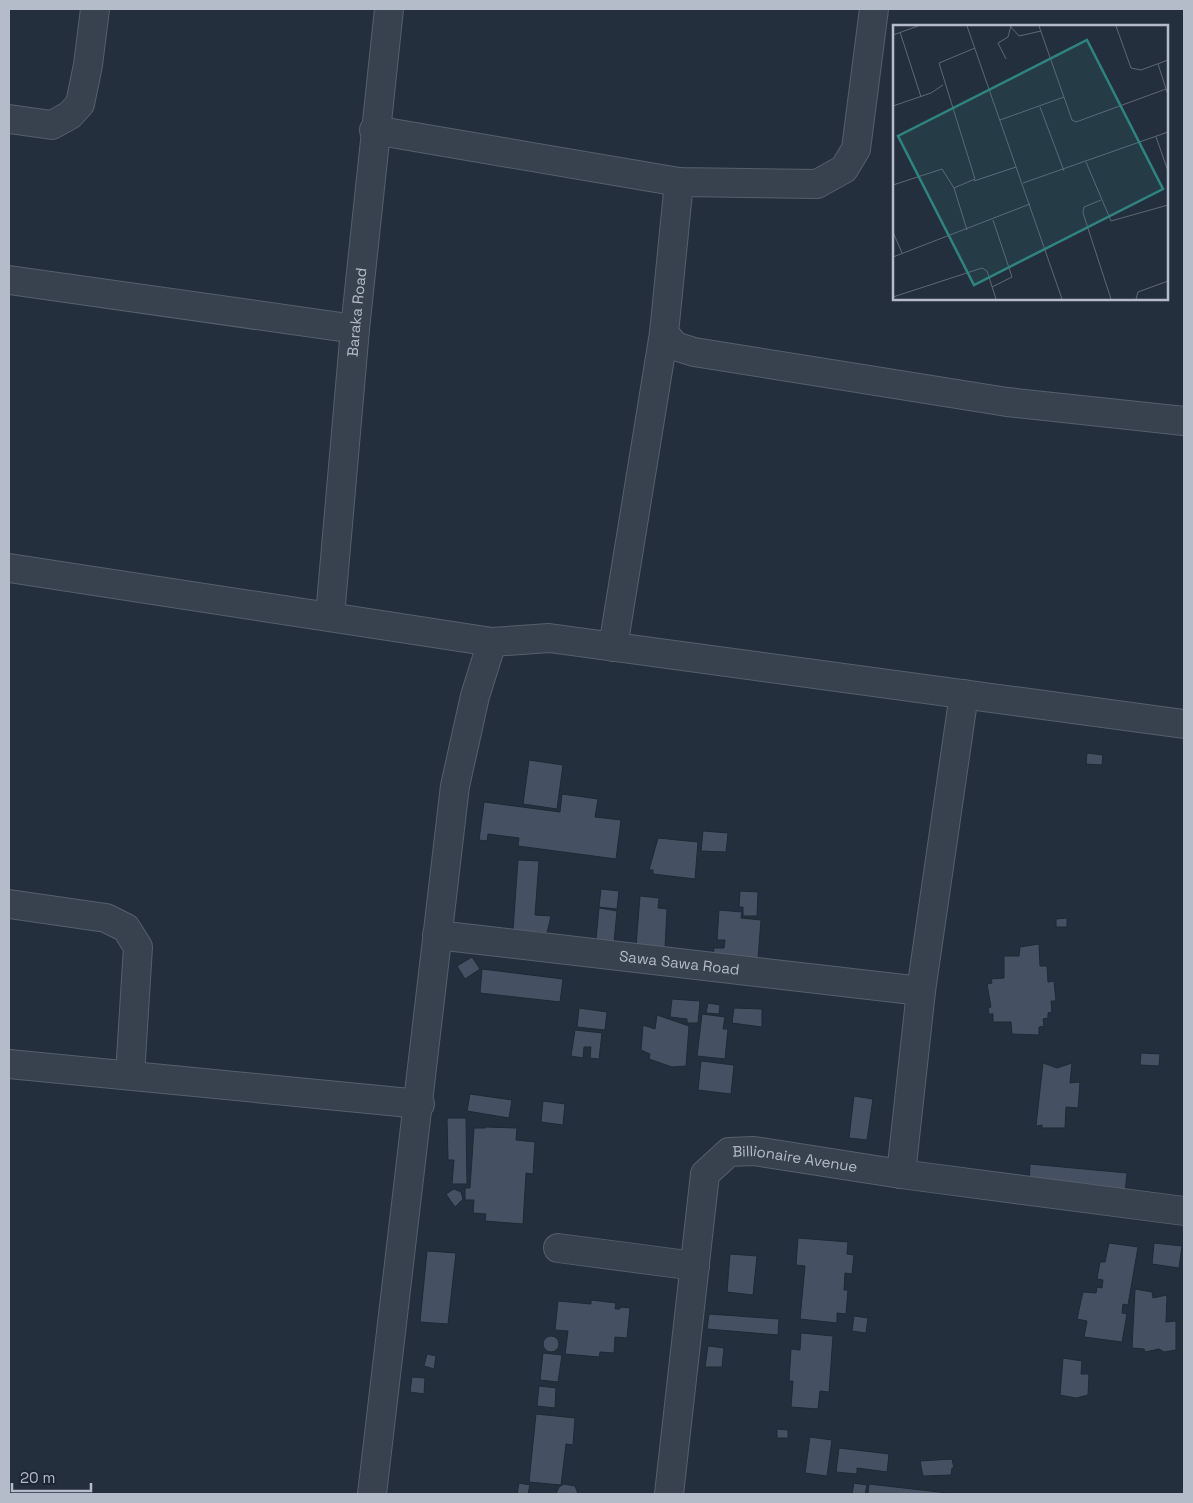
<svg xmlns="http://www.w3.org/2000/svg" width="1193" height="1503" viewBox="0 0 1193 1503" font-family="'Space Grotesk',sans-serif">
<rect width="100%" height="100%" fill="#242f3e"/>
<!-- building -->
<g fill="#455162" stroke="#1f2835">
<path d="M1087,753l16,2 -1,10 -16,-1z"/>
<path d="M529,760l34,5 -6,44 -34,-5z"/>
<path d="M562,794l36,5 -3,18 26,3 -5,39 -98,-13 1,-8 -31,-4 -1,7 -8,-1 5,-38 76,10z"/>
<path d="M703,831l25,2 -2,19 -25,-1z"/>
<path d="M658,838l40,4 -3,37 -42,-5v-4h-4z"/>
<path d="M518,860l21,1 -4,54 16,1 -4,17 -34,-3z"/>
<path d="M601,889l18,2 -2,18 -18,-2z"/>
<path d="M740,891l18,1 -1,24h-14v-9h-4z"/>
<path d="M640,896l19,2 -1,10 9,1 -2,39 -29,-2z"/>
<path d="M599,908l18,3 -3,31 -18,-2z"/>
<path d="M719,910l23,2 -1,6 20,2 -3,38 -45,-3 1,-7h10l1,-8h-8z"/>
<path d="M1067,918v9h-11v-8z"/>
<path d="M1039,944l1,22h7l1,16 6,-1 2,20h-5l1,11 -4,1v5l-5,1 1,7 -5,1v8l-27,-1 -1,-12h-18v-8h-4l-1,-6 3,-1 -4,-23 5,-1 -1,-4 13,-1v-22h15l1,-9z"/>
<path d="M472,957l8,12 -15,10 -8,-13z"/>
<path d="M482,969l81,10 -3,23 -80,-9z"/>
<path d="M672,999l28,2 -2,22h-11v-4l-17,-2z"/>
<path d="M708,1003l12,2 -1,9 -13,-1z"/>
<path d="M579,1008l28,4 -2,18 -28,-3z"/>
<path d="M734,1008l28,1v18l-30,-4z"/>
<path d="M702,1014l23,3 -2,12h5l-3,30 -28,-3z"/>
<path d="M657,1015l32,11 -3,40 -14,1 -23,-8 1,-5 -9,-4 2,-25 12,4z"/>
<path d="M575,1030l27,3 -3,26 -9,-1 1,-11h-7l-1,11 -12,-2z"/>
<path d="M1141,1053l19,1 -1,12 -19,-1z"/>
<path d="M701,1061l33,4 -3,29 -33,-4z"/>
<path d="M1043,1063l14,5 15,-5 -2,20 10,-1 -2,26 -12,-1 -1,21h-23v-3l-6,1z"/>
<path d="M470,1094l42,6 -3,18 -42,-7z"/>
<path d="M854,1096l19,3 -6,41 -18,-2z"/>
<path d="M543,1101l22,3 -2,21 -22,-3z"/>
<path d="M447,1118h19l1,66h-15l2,-24h-6z"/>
<path d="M485,1127l32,1 -1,12 19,2 -2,32 -7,-1 -3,51 -38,-3 1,-7 -13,-1 1,-13h-9v-12h5l4,-60h11z"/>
<path d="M1030,1164l97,9 -2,20 -96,-9z"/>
<path d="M454,1189l7,3 2,7 -8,8 -9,-13z"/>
<path d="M798,1238l50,4 -1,12 7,1 -2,19 -7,-1 -1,17h4l-2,24 -9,-1v10l-37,-4 5,-53 -9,-1z"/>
<path d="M1109,1243l29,4 -10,58 -5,-1 -1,9 5,1 -5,28 -38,-5 3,-16 -10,-2 6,-27 13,1 1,-6 5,1 1,-8 -6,-1 3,-17h5z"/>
<path d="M1154,1243l28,3 -3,22 -27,-4z"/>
<path d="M427,1251l29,2 -8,71 -28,-2z"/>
<path d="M730,1254l27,2 -4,39 -26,-3z"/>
<path d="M1135,1289l17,3 1,6 14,-3 -1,27 10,-1v29l-12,2 -5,-3 -14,3 -1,-3 -12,-1z"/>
<path d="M591,1300l25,3 -1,6h5v-2l10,1 -3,30 -12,-1 -1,16 -14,-1 -1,5 -34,-3 3,-23 -13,-1 3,-29 33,3z"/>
<path d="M709,1314l70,5 -1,16 -71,-6z"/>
<path d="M854,1316l14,2 -2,15 -14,-2z"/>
<path d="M801,1333l32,3 -4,56 -9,-1 -2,18 -27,-2 2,-26h-4l2,-32 9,1z"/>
<circle cx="551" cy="1344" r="8"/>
<path d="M708,1346l16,2 -2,19h-17z"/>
<path d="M543,1353l19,2 -4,27 -18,-2z"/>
<path d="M427,1354l9,2 -2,13 -10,-3z"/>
<path d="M1063,1358l19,3 -1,13h8l-1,21 -12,3 -16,-3z"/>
<path d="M412,1377l13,1 -1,16 -14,-2z"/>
<path d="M539,1386l17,2 -1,20 -18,-2z"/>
<path d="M536,1414l39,4 -2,27 -7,-1 -5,41 -32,-3z"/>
<path d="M777,1429l11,1v8h-11z"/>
<path d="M810,1437l22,3 -5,36 -22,-3z"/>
<path d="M839,1448l50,6 -2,18 -30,-4v6l-21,-2z"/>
<path d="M952,1459l2,9h-2l-1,7 -28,1 -3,-15z"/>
<path d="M519,1483l11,2 -2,9h-11z"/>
<path d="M854,1483l13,2 -2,9h-13z"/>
<path d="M564,1484l11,2 3,8h-22l3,-7z"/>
<path d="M869,1484l87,10h-88z"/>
</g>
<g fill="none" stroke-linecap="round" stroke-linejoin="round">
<!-- minor casing -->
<g stroke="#565f6c" stroke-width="30">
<g id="minor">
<path d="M9,119l43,6 18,-10 10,-11 8,-39 7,-56"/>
<path d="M374,130l305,52 138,2 27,-15 12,-20 18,-140"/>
<path d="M679,182l-15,151 11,13 19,6 313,50 177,19"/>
<path d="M9,280l346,49"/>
<path d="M9,568l483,74 57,-4 635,86"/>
<path id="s1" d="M330,616l25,-287 34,-320"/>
<path d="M613,647l51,-314"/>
<path d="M9,904l97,14 20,10 12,19 -8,128"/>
<path id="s2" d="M437,935l484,56"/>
<path d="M9,1064l411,40"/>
<path d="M901,1174l20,-183 43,-297"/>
<path d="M558,1248l137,18"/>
<path d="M372,1494l83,-708 20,-90 17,-54"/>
<path id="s3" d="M669,1494l36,-320 24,-22 25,-1 147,23 283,37"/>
</g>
</g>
<!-- minor -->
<use href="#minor" stroke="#38414e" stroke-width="28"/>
</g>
<g text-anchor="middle" stroke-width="5" stroke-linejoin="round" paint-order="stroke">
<!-- street labels -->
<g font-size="15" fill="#b4bcc9" stroke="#1d2633">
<text dy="5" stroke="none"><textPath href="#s1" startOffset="305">Baraka Road</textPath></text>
<text dy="5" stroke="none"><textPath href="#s2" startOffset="244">Sawa Sawa Road</textPath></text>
<text dy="5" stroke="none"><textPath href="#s3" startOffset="421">Billionaire Avenue</textPath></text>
</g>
</g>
<!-- overview -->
<g transform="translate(893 25)">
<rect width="275" height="275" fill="#242f3e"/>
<path fill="none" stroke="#5e6776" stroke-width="1" d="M74,1l95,273M117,1l9,10 22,-5M146,1l33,94 4,2 90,-33M223,1l15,42 10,2 27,-10M7,7l21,65M0,10l25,-9M113,34l-8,-16 10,-6 3,-11M265,39l10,31M0,81l38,-13 12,-8M147,82l24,64M107,95l64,-23M263,112l12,34M193,137l25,59 57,-16M81,156l42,-14M130,158l145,-51M0,160l49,-16 12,19 13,42M61,163l21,-9 -36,-116 36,-15M208,175l-17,7 -1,6 28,86M0,207l9,21M0,232l137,-53M99,262l20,-10 -19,-57M0,272l89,-29 5,3 9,28M243,274l2,-7 30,-11"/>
<path fill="#308480" fill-opacity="0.15" stroke="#308480" stroke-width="2.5" d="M194,15l76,149 -189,96 -76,-149z"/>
<rect width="275" height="275" fill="none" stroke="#b4bcc9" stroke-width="2.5"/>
</g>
<!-- border -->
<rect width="1193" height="1503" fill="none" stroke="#b4bcc9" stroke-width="20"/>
<!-- scale -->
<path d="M12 1483v8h79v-8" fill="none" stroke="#b4bcc9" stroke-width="2.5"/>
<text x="20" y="1483" font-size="15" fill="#b4bcc9" stroke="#1d2633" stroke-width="4" paint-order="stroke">20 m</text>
</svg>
